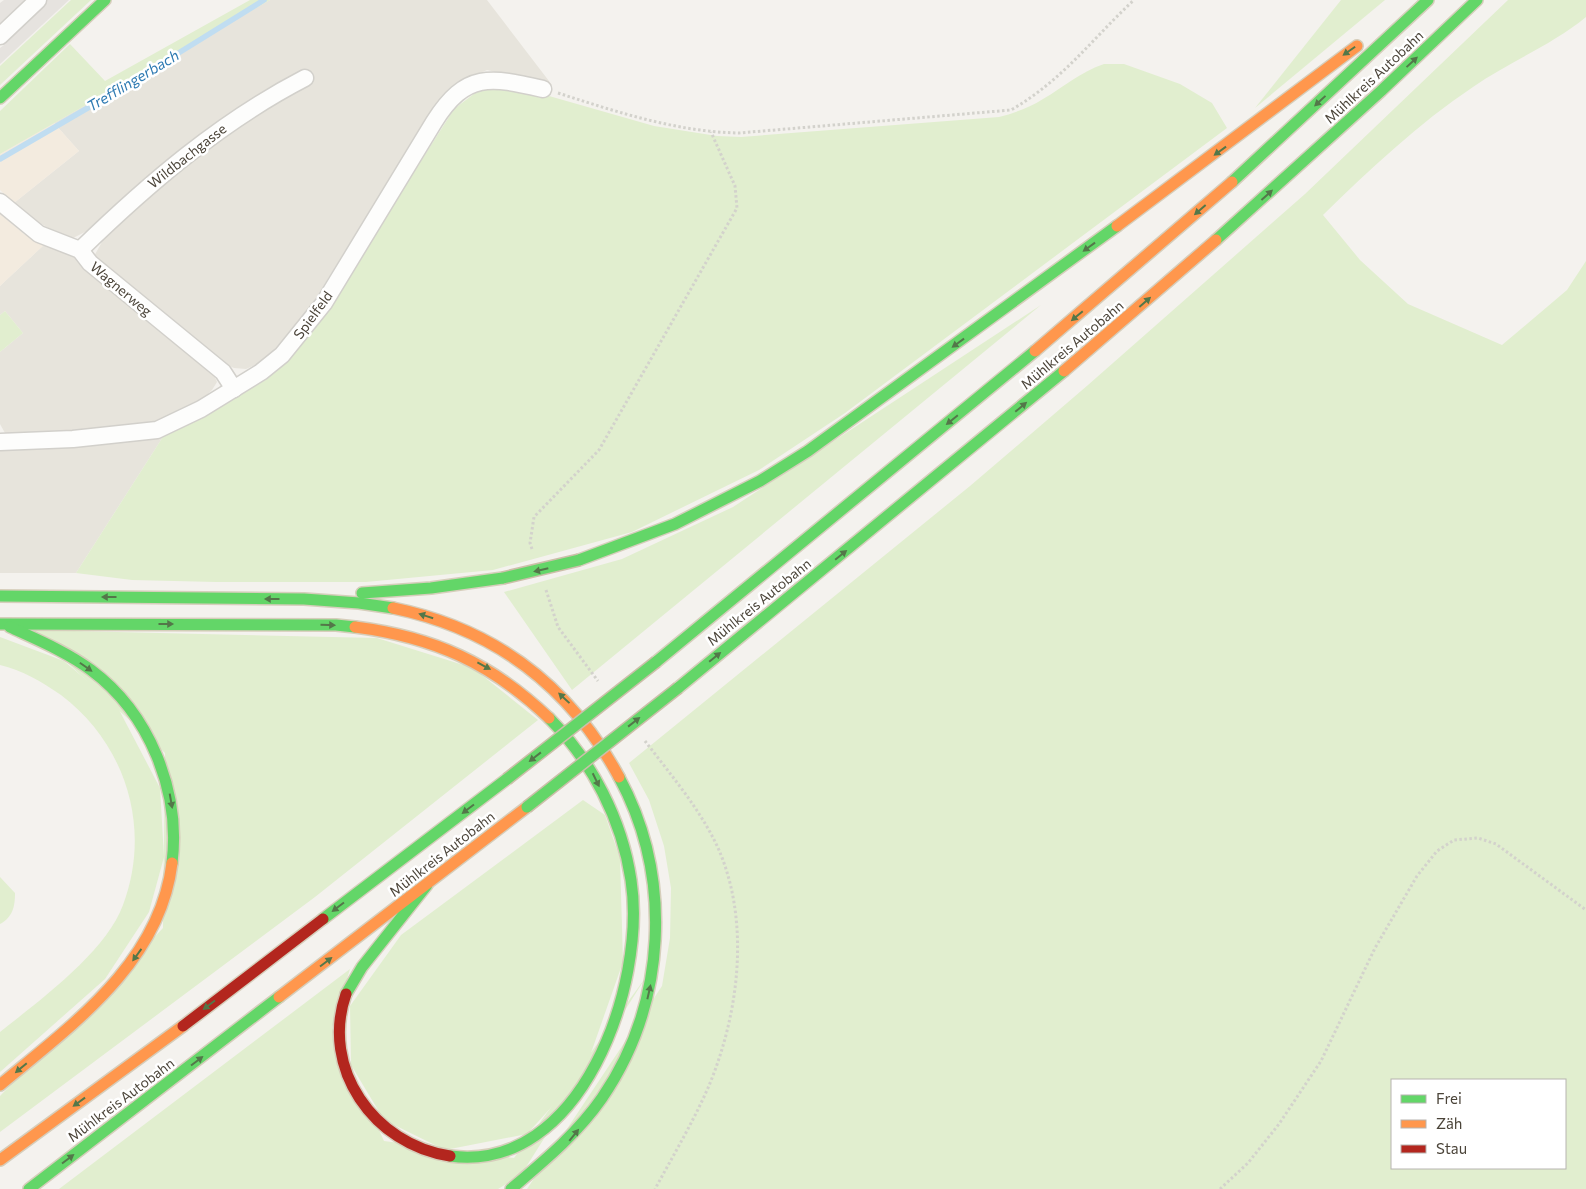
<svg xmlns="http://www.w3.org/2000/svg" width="1586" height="1189" viewBox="0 0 1586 1189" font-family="Commissioner,sans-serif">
<rect width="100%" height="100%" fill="#f4f2ee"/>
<!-- residential -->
<g fill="#e7e4dc">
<path d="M270,0h217l65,85 -65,-15 -25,11 -14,9 -11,12 -131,212 -34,38 -15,12 -11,5 -12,-1 -9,-4 -132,-106 14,-25 19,-19 174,-141 -213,158 -14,7 -11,-2 -29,-17 -19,-16 65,-52 -25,-28z"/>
<path d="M45,244l18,5 16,12 134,112 4,9 -5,8 -12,11 -18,10 -30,12 -102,10h-45l-5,-9v-72l23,-19 -18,-22 -5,4v-29z"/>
<path d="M166,432l-90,141h-76v-126z"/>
</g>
<!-- commercial -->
<g fill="#f3ebdf">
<path d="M54,123l25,28 -65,52 -14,-13v-36z"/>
<path d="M0,214l24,20 21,10 -45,42z"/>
</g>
<!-- green -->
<g fill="#e1eecf" fill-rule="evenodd">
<path d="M71,0h20l-91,85v-19z"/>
<path d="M250,0h20l-270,154v-43l70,-67 35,37z"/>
<path d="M1341,0h44l-130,108z"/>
<path d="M1508,0h78v17c-34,28 -77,45 -113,70 -54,36 -104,83 -150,128l37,45 48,44 94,41 65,-55 19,-29v928h-1059l135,-203 8,-48 1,-50 -7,-42 -15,-46 -20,-37 341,-277 118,-101 217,-191zM1392,1080h173v88h-173z"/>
<path d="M1104,64h20l56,20 32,19 15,25 -382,285 -86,57 -127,62 -139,38 -127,12h-150l-84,-2 -56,-7 90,-141 50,-23 51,-30 46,-48 141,-222 25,-19 14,-5 35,5 126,36 63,10 24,1 258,-20c15,-4 30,-9 44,-18 21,-12 37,-27 61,-35z"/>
<path d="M1041,305l-469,385 -68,-98 118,-33 111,-52z"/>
<path d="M5,311l18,22 -23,19v-37z"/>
<path d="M32,630l345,8 96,30 65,52 -223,177 -315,235v-36l163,-168 2,-175z"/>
<path d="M0,637l64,24 53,45 43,82 4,69 -15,55 -44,67 -105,93v-40c39,-31 106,-80 123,-127 29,-77 3,-161 -62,-210 -19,-13 -39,-25 -61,-30z"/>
<path d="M583,800l22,15 15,43 3,104 -38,108 -58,64 -82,16 -61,-30 -33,-55 -1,-59 51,-71z"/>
<path d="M0,877l15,16c0,13 -2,24 -15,31z"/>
<path d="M350,969l-18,59 52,113 130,17 132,-181 -125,198 -23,14h-439z"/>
</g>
<!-- parking -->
<path fill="#e6e3df" d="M4,0h65l-69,64v-16l4,-3 -4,-4v-38z"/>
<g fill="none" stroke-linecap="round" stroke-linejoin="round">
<!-- stream -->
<path stroke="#c0ddf1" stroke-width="5.5" d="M0,159l122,-71 142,-88"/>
<!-- street casing -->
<g stroke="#d2d0cb" stroke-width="19">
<g id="street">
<path d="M0,36l38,-36"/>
<path d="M0,202l39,32 41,16 10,13 133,109 11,17"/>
<path d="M80,250c68,-66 140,-128 225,-172"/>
<path d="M0,442l73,-3 84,-9 44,-21 60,-37 21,-17 42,-52 110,-181c32,-51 57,-45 109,-33"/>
</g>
</g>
<!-- fast casing -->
<g stroke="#d6cebb" stroke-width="14">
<g id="fast">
<path d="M0,98l105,-98"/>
<path d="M1232,182l196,-182"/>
<path d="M1216,240l165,-149 96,-91"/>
<path d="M579,560l96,-36 85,-43 48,-30 309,-225"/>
<path d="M362,593l69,-5 72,-10"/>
<path d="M0,596l304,3 55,4 34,5"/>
<path d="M0,624l336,1 19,2"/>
<path d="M10,627c28,13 57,25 81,43 58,43 90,121 81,193"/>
<path d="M656,662l379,-311"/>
<path d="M678,688l386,-317"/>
<path d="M323,919l184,-140"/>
<path d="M346,994l16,-27 65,-82"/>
<path d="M450,1156c131,18 197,-171 181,-276 -9,-60 -39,-119 -82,-162"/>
<path d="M29,1189l250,-192"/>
<path d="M511,1189c33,-28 66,-55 91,-91 65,-95 71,-221 17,-321"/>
</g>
</g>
<!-- slow casing -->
<g stroke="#d6cebb" stroke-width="14">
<g id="slow">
<path d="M1117,226l240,-180"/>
<path d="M1035,351l197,-169"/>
<path d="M1064,371l152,-131"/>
<path d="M393,608c102,21 177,78 226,169"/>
<path d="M355,627c79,10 136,36 194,91"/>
<path d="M279,997l248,-190"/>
<path d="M0,1085c72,-60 160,-122 172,-222"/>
<path d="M0,1160l183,-134"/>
</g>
</g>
<!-- jam casing -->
<g stroke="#d6cebb" stroke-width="14">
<g id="jam">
<path d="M346,994c-26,74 28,151 104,162"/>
<path d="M183,1026l140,-107"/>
</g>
</g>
<!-- path -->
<g stroke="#d3d2cc" stroke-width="3" stroke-dasharray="2.5 2.5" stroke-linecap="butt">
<path d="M558,93c59,19 119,39 181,40l272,-23c52,-30 80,-70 123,-110"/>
<path d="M532,549l-2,-6 4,-26 65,-67 138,-242 -2,-22 -24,-54"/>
<path d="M546,590l12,37 40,54"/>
<path d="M645,741c26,34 60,74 76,114 29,73 17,162 -13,233 -15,34 -35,68 -53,101"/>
<path d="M1220,1189l28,-26 31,-39 42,-63 54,-113 42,-72 20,-25 17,-11 24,-2 18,6 90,66"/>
</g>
<!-- street -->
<use href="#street" stroke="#fdfdfc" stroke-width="16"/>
<!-- fast -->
<use href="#fast" stroke="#63d668" stroke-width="11"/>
<!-- slow -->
<use href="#slow" stroke="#ff974d" stroke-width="11"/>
<!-- jam -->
<use href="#jam" stroke="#b3261e" stroke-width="11"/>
<!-- fast-bridge casing -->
<g stroke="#ccbfa9" stroke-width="14" stroke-linecap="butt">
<g id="fast-bridge">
<path d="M503,578l76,-18"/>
<path d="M507,779l149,-117"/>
<path d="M527,807l151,-119"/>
</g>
</g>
<!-- fast-bridge -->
<use href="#fast-bridge" stroke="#63d668" stroke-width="11"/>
</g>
<!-- one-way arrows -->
<defs><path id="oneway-solid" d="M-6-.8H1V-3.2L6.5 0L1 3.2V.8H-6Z" transform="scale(1.25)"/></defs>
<g fill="#537749">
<use href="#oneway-solid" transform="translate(1349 51) rotate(145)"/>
<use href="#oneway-solid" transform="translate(1412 62) rotate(-43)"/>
<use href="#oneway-solid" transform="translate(1320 101) rotate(137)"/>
<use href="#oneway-solid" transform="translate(1220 151) rotate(144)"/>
<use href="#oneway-solid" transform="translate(1267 195) rotate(-42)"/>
<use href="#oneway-solid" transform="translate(1200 210) rotate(139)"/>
<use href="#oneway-solid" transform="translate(1089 247) rotate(144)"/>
<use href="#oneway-solid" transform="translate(1145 302) rotate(-41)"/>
<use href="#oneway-solid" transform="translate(1077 316) rotate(140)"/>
<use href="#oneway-solid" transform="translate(958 343) rotate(144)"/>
<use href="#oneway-solid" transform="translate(1021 407) rotate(-40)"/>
<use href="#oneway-solid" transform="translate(952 420) rotate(141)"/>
<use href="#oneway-solid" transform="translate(841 555) rotate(-39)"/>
<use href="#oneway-solid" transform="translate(541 570) rotate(167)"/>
<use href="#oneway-solid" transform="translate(109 597) rotate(-180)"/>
<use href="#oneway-solid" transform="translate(272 599) rotate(-180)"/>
<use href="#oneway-solid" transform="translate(426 616) rotate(-163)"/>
<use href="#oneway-solid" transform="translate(166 624)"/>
<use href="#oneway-solid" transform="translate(328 625) rotate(1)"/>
<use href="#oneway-solid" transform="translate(715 657) rotate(-39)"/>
<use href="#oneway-solid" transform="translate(484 666) rotate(28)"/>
<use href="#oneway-solid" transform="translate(86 667) rotate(35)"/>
<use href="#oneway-solid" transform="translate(564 698) rotate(-137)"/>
<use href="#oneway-solid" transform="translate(634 722) rotate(-38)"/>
<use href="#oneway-solid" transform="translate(535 757) rotate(142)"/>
<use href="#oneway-solid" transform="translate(596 780) rotate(64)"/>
<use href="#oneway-solid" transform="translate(171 801) rotate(80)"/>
<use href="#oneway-solid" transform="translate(468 809) rotate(143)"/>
<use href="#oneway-solid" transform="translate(338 907) rotate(143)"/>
<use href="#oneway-solid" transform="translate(137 955) rotate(126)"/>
<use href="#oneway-solid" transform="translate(326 962) rotate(-37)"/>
<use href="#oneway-solid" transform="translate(649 992) rotate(-77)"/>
<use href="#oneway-solid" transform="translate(209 1005) rotate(143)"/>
<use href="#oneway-solid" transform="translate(197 1061) rotate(-37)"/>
<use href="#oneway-solid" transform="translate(21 1068) rotate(140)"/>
<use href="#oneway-solid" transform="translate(79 1102) rotate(144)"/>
<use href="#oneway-solid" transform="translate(574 1135) rotate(-51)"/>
<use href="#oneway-solid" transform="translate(68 1159) rotate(-37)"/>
</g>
<g text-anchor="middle" stroke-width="5" stroke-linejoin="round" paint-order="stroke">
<!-- street labels -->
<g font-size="14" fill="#4b4439" stroke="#fff">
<text transform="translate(1374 77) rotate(-43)" y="5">Mühlkreis Autobahn</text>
<text transform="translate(187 156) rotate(-38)" y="5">Wildbachgasse</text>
<text transform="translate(121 289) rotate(40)" y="5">Wagnerweg</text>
<text transform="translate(313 315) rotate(-54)" y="5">Spielfeld</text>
<text transform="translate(1072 345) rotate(-40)" y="5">Mühlkreis Autobahn</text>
<text transform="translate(759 602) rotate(-39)" y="5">Mühlkreis Autobahn</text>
<text transform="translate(442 854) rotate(-38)" y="5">Mühlkreis Autobahn</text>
<text transform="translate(121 1100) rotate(-37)" y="5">Mühlkreis Autobahn</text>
</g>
<!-- water labels -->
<g font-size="15" font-style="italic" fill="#2e7ab2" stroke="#fff">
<text transform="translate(133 81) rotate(-31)" y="5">Trefflingerbach</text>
</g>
</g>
<!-- legend -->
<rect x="1391" y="1079" width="175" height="90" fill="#ffffff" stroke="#b7b4b0"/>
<rect x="1401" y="1095" width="25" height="8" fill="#63d668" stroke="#b7b4b0"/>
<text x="1436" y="1104" font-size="15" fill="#4b4439">Frei</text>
<rect x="1401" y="1120" width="25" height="8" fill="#ff974d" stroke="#b7b4b0"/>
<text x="1436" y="1129" font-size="15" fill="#4b4439">Zäh</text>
<rect x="1401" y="1145" width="25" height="8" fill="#b3261e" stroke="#b7b4b0"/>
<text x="1436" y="1154" font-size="15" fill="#4b4439">Stau</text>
</svg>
